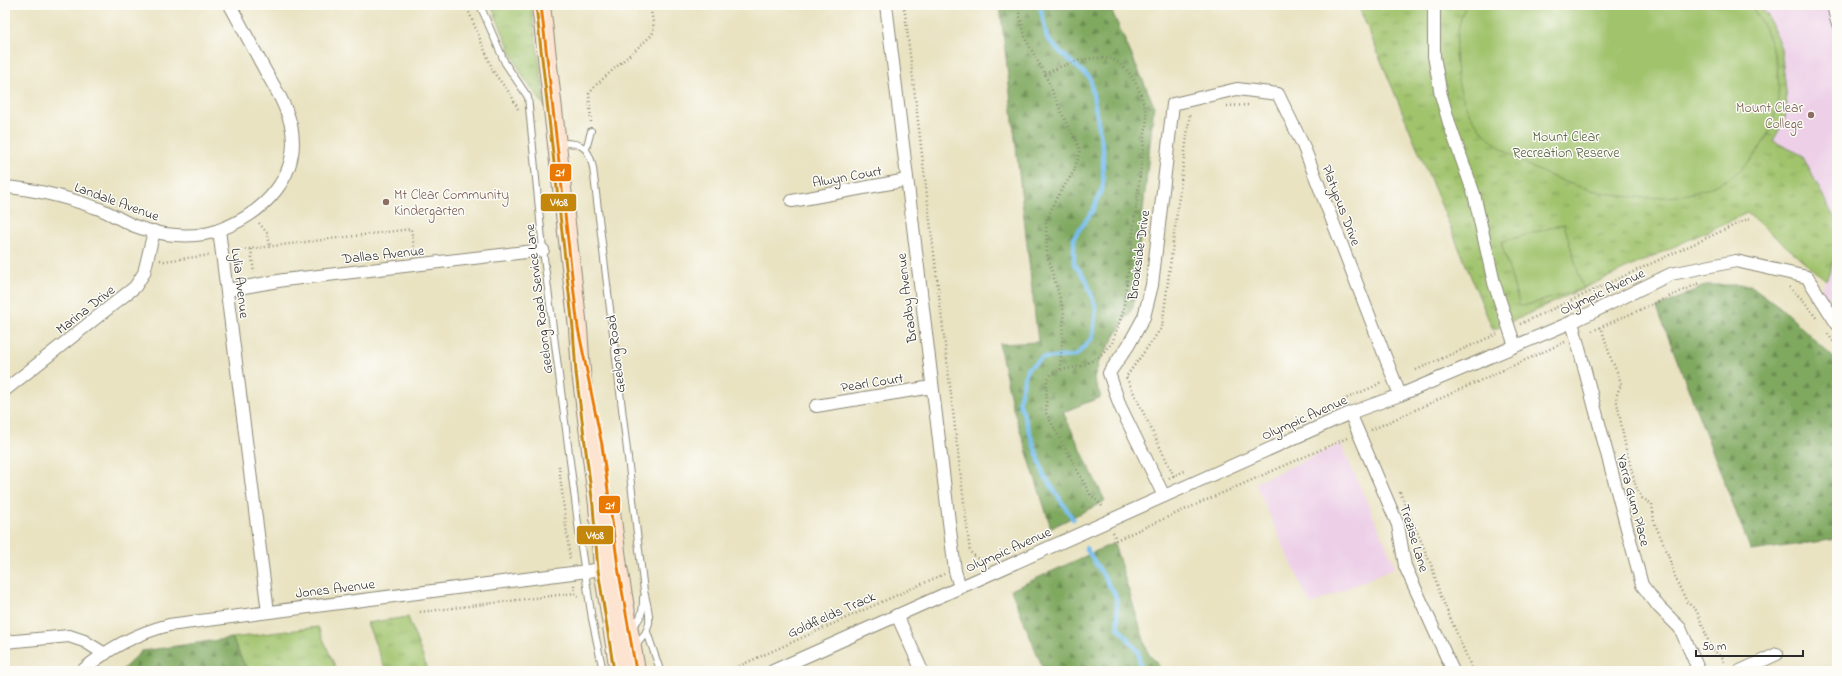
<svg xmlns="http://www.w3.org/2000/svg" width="1842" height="676" viewBox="0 0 1842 676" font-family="'Indie Flower',sans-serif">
<defs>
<pattern id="grass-tufts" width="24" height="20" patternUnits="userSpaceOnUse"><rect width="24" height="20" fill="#a0c36c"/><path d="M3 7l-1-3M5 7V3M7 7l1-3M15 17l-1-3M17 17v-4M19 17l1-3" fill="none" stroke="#839f59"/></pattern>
<pattern id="forest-firs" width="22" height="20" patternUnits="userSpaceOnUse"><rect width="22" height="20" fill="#80a960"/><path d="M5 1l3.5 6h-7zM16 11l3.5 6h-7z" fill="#698a4f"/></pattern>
</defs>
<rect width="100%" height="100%" fill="#fdfcf7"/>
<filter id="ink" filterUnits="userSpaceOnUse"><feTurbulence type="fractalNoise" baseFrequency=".025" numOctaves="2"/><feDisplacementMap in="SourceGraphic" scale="8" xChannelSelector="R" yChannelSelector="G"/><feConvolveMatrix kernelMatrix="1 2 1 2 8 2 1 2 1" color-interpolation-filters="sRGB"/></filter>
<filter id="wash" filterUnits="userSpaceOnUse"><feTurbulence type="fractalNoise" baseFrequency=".012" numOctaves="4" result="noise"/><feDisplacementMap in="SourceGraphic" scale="16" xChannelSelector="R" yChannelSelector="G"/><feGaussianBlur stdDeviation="0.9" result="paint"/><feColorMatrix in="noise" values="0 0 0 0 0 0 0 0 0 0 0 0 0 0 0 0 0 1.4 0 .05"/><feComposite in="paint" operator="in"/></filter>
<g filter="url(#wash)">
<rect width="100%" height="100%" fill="#e9e3c2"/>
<!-- built -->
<g fill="#edd0e8">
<path d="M1759,5h78v218l-35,-67 -29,-15 11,-20 3,-11 -1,-20 -5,-42 -13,-32z"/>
<path d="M1837,253v61l-17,-22z"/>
<path d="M1341,444l55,123 -86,38 -55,-122z"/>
</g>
<!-- grass -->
<g fill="url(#grass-tufts)" stroke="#66774c">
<path d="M491,5h40l15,103 -22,-30 -13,-26z"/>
<path d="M1358,5h401l9,11 13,32 5,42 1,20 -3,11 -11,20 29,14 35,68v30l-11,27 -79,-67 -254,117z"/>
<path d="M408,617l20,54h-42l-19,-48z"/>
<path d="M318,627l19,44h-90l-15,-33z"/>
</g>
<!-- forest -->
<g fill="url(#forest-firs)" stroke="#566a46">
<path d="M1000,5h47v4l63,-2 44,98 -21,202 -34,55 -5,17 7,18 -38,15 42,89 -54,27 -39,-123 -13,-61 39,-2z"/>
<path d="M1706,285h44l30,22 57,54v178l-86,12 -94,-243z"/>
<path d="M1114,543l34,110 15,18h-119l-33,-81z"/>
<path d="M232,638l15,33h-126l21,-20z"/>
</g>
<!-- pitch -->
<g fill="#a0c36c" stroke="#66774c">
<path d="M1466,5h284c22,29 34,69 26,105 -31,131 -220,95 -292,23 -31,-31 -36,-89 -18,-128z"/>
<path d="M1564,224l19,65 -63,18 -19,-65z"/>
</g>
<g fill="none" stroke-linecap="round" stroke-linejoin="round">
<!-- stream -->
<g stroke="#74bded" stroke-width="4.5">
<path d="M1040,5l7,33 14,15 29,25 13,72v36l-10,24 -19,27v27l12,15 10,29 -3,29 -17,19 -34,2 -15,11 -8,32 25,74 29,44"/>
<path d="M1086,548l30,48 2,31 20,24 3,20"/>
</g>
</g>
</g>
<g filter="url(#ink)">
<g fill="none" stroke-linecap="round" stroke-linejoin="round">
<!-- service casing -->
<g stroke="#8a8776" stroke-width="8">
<g id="service">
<path d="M480,5l25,58 23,34 15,153 38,297 11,72 11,52"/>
<path d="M558,143c23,-1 31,3 35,25l51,423c6,25 11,35 -9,55"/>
<path d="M586,149l5,-18"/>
<path d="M632,627c10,-9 11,-16 11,-29"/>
<path d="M647,632l12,35"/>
</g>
</g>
<!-- minor casing -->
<g stroke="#8a8776" stroke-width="14">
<g id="minor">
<path d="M230,5c12,22 24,45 36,67 10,17 20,34 25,53 11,51 -28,89 -72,105l49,382"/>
<path d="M886,5l69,566 5,16"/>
<path d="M1434,5v51l7,39 9,31 24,68 20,89 21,63"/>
<path d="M1833,5l4,17"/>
<path d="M5,187c30,2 60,10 89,20 13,4 25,12 38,18 25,10 61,15 87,5"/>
<path d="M792,201l115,-21"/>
<path d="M227,290l57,-10 259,-30"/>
<path d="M1572,322l70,263 17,22 21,21 19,43"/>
<path d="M5,390l130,-103 9,-14 10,-42"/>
<path d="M816,406l116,-19"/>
<path d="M1350,413l48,112 7,41 48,105"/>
<path d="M1164,496l-44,-90 -11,-33 19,-27 16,-29 8,-32 21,-181 64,-15 41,5 25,51 97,250"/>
<path d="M897,615l25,56"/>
<path d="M5,642l64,-6 15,5 21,13"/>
<path d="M82,671c25,-22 56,-38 87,-46l434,-56"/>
<path d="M773,671l577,-258 50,-18 172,-73 99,-48 65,-13 71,16 30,47"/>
<path d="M1740,671l37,-17"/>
</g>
</g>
<!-- secondary casing -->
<g stroke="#8a8776" stroke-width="20">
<g id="secondary">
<path d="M541,5l37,323 3,44 17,133 5,64 16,102"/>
<path d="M610,504l8,63 18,104"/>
</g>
</g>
<!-- path -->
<g stroke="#8a8776" stroke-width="2.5" stroke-dasharray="1 3" stroke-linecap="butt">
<path d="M466,5l28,68 17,22 7,14"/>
<path d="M904,5l66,547 7,6 8,2"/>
<path d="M1017,5l9,35 19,34 17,40 15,29 3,8 -6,20 -19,30 -9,20 1,33 17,58 -4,58 -8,3 -5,7 -1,33 44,81 14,14"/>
<path d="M1045,74c13,-6 27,-13 41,-15 6,-1 20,-2 25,0 23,10 32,37 36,59l-24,194 -11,31 -13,14 -17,9 -22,4"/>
<path d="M1227,106l21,-1"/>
<path d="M591,122l-2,-28 7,-9 56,-50c4,-10 -2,-20 -1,-30"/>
<path d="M259,223l9,11 2,13"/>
<path d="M251,249l3,24"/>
<path d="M233,251l178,-22 4,23"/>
<path d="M160,260l4,1 47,-6"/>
<path d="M1789,287l14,13 14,19"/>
<path d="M1520,324l230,-106"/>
<path d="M1602,330l9,29 8,17 2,8 -5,13 10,52 10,38 6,11 10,6 2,18 12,27 11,33 10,20 10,9 14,37 12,10 1,5"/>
<path d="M1592,331l108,-48"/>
<path d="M1828,334l9,13"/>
<path d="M1416,370l81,-36"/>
<path d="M1343,400l32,-14 6,-4"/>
<path d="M1371,430l194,-88"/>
<path d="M559,466l11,94"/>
<path d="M1174,476l-48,-99 36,-50 28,-214"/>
<path d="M1169,478l18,-8"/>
<path d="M1400,492l32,75 8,27 33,77"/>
<path d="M1113,532l3,8 231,-102"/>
<path d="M966,567l27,-10"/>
<path d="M574,585l1,8 3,4"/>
<path d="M420,612l155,-19"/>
<path d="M728,671l216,-97"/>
</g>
<!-- service -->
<use href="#service" stroke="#fff" stroke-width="6"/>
<!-- minor -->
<use href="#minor" stroke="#fff" stroke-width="12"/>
<!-- secondary -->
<use href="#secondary" stroke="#fde4d0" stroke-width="18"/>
<!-- bus-1 casing -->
<g stroke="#fdfcf7" stroke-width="6">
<path id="bus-1" d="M541,5l37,323 24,117 16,122 18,104"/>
</g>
<!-- bus-2 casing -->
<g stroke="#fdfcf7" stroke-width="6">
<path id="bus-2" d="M536,6l37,322 3,45 17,133 5,64 16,101"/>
</g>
<!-- bus-1 -->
<use href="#bus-1" stroke="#ea7904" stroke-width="3"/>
<!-- bus-2 -->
<use href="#bus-2" stroke="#c4870b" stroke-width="3"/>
</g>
</g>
<!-- markers -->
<g fill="#8d6e63" stroke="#fdfcf7" stroke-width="1.5">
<circle cx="1811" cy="115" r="4"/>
<circle cx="386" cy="202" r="4"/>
</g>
<g text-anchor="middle" stroke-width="3" stroke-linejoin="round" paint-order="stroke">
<!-- education labels -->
<g font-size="14" fill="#785e54" stroke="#fdfcf7" text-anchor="end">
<text x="1803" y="112">Mount Clear<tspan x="1803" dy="16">College</tspan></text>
<text x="394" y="199" text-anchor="start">Mt Clear Community<tspan x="394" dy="16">Kindergarten</tspan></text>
</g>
<!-- park labels -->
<g font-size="14" fill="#546042" stroke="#fdfcf7">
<text x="1566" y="141">Mount Clear<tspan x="1566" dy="16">Recreation Reserve</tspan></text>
</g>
<!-- street labels -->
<g font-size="14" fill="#2b2b2b" stroke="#fdfcf7">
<text transform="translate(847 176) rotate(-10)" y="5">Alwyn Court</text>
<text transform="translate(117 201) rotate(20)" y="5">Landale Avenue</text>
<text transform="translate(1342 205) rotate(69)" y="5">Platypus Drive</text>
<text transform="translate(383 254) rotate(-6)" y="5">Dallas Avenue</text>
<text transform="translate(1138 255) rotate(-82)" y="5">Brookside Drive</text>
<text transform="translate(241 283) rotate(83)" y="5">Lylia Avenue</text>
<text transform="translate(1602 291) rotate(-25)" y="5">Olympic Avenue</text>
<text transform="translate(906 298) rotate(-97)" y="5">Bradby Avenue</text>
<text transform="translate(538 299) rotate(-97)" y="5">Geelong Road Service Lane</text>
<text transform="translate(85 309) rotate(-38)" y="5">Marina Drive</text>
<text transform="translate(615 354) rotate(-97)" y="5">Geelong Road</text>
<text transform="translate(872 382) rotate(-9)" y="5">Pearl Court</text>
<text transform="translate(1304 417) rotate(-24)" y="5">Olympic Avenue</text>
<text transform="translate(1634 500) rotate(75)" y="5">Yarra Gum Place</text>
<text transform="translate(1415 538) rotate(73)" y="5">Trezise Lane</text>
<text transform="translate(1008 549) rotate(-24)" y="5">Olympic Avenue</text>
<text transform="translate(335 588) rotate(-7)" y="5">Jones Avenue</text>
<text transform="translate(831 614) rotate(-24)" y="5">Goldfields Track</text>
</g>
</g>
<g stroke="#fdfcf7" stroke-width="1.5">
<rect x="549" y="163" width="23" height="19" rx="4" fill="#ea7904"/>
<rect x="540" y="193" width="37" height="19" rx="4" fill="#c4870b"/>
<rect x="598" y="495" width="23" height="19" rx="4" fill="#ea7904"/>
<rect x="576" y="525" width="38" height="20" rx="4" fill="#c4870b"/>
</g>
<g font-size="11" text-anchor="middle" font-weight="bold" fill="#fff">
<text x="560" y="176">21</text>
<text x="559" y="206">V108</text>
<text x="610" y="509">21</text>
<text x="595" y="539">V108</text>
</g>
<!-- margin -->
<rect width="1842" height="676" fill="none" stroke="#fdfcf7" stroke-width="20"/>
<!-- scale -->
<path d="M1696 650v6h107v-6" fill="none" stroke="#2b2b2b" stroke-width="2"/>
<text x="1702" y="650" font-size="12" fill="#2b2b2b" stroke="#fdfcf7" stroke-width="3" paint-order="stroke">50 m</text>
</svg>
